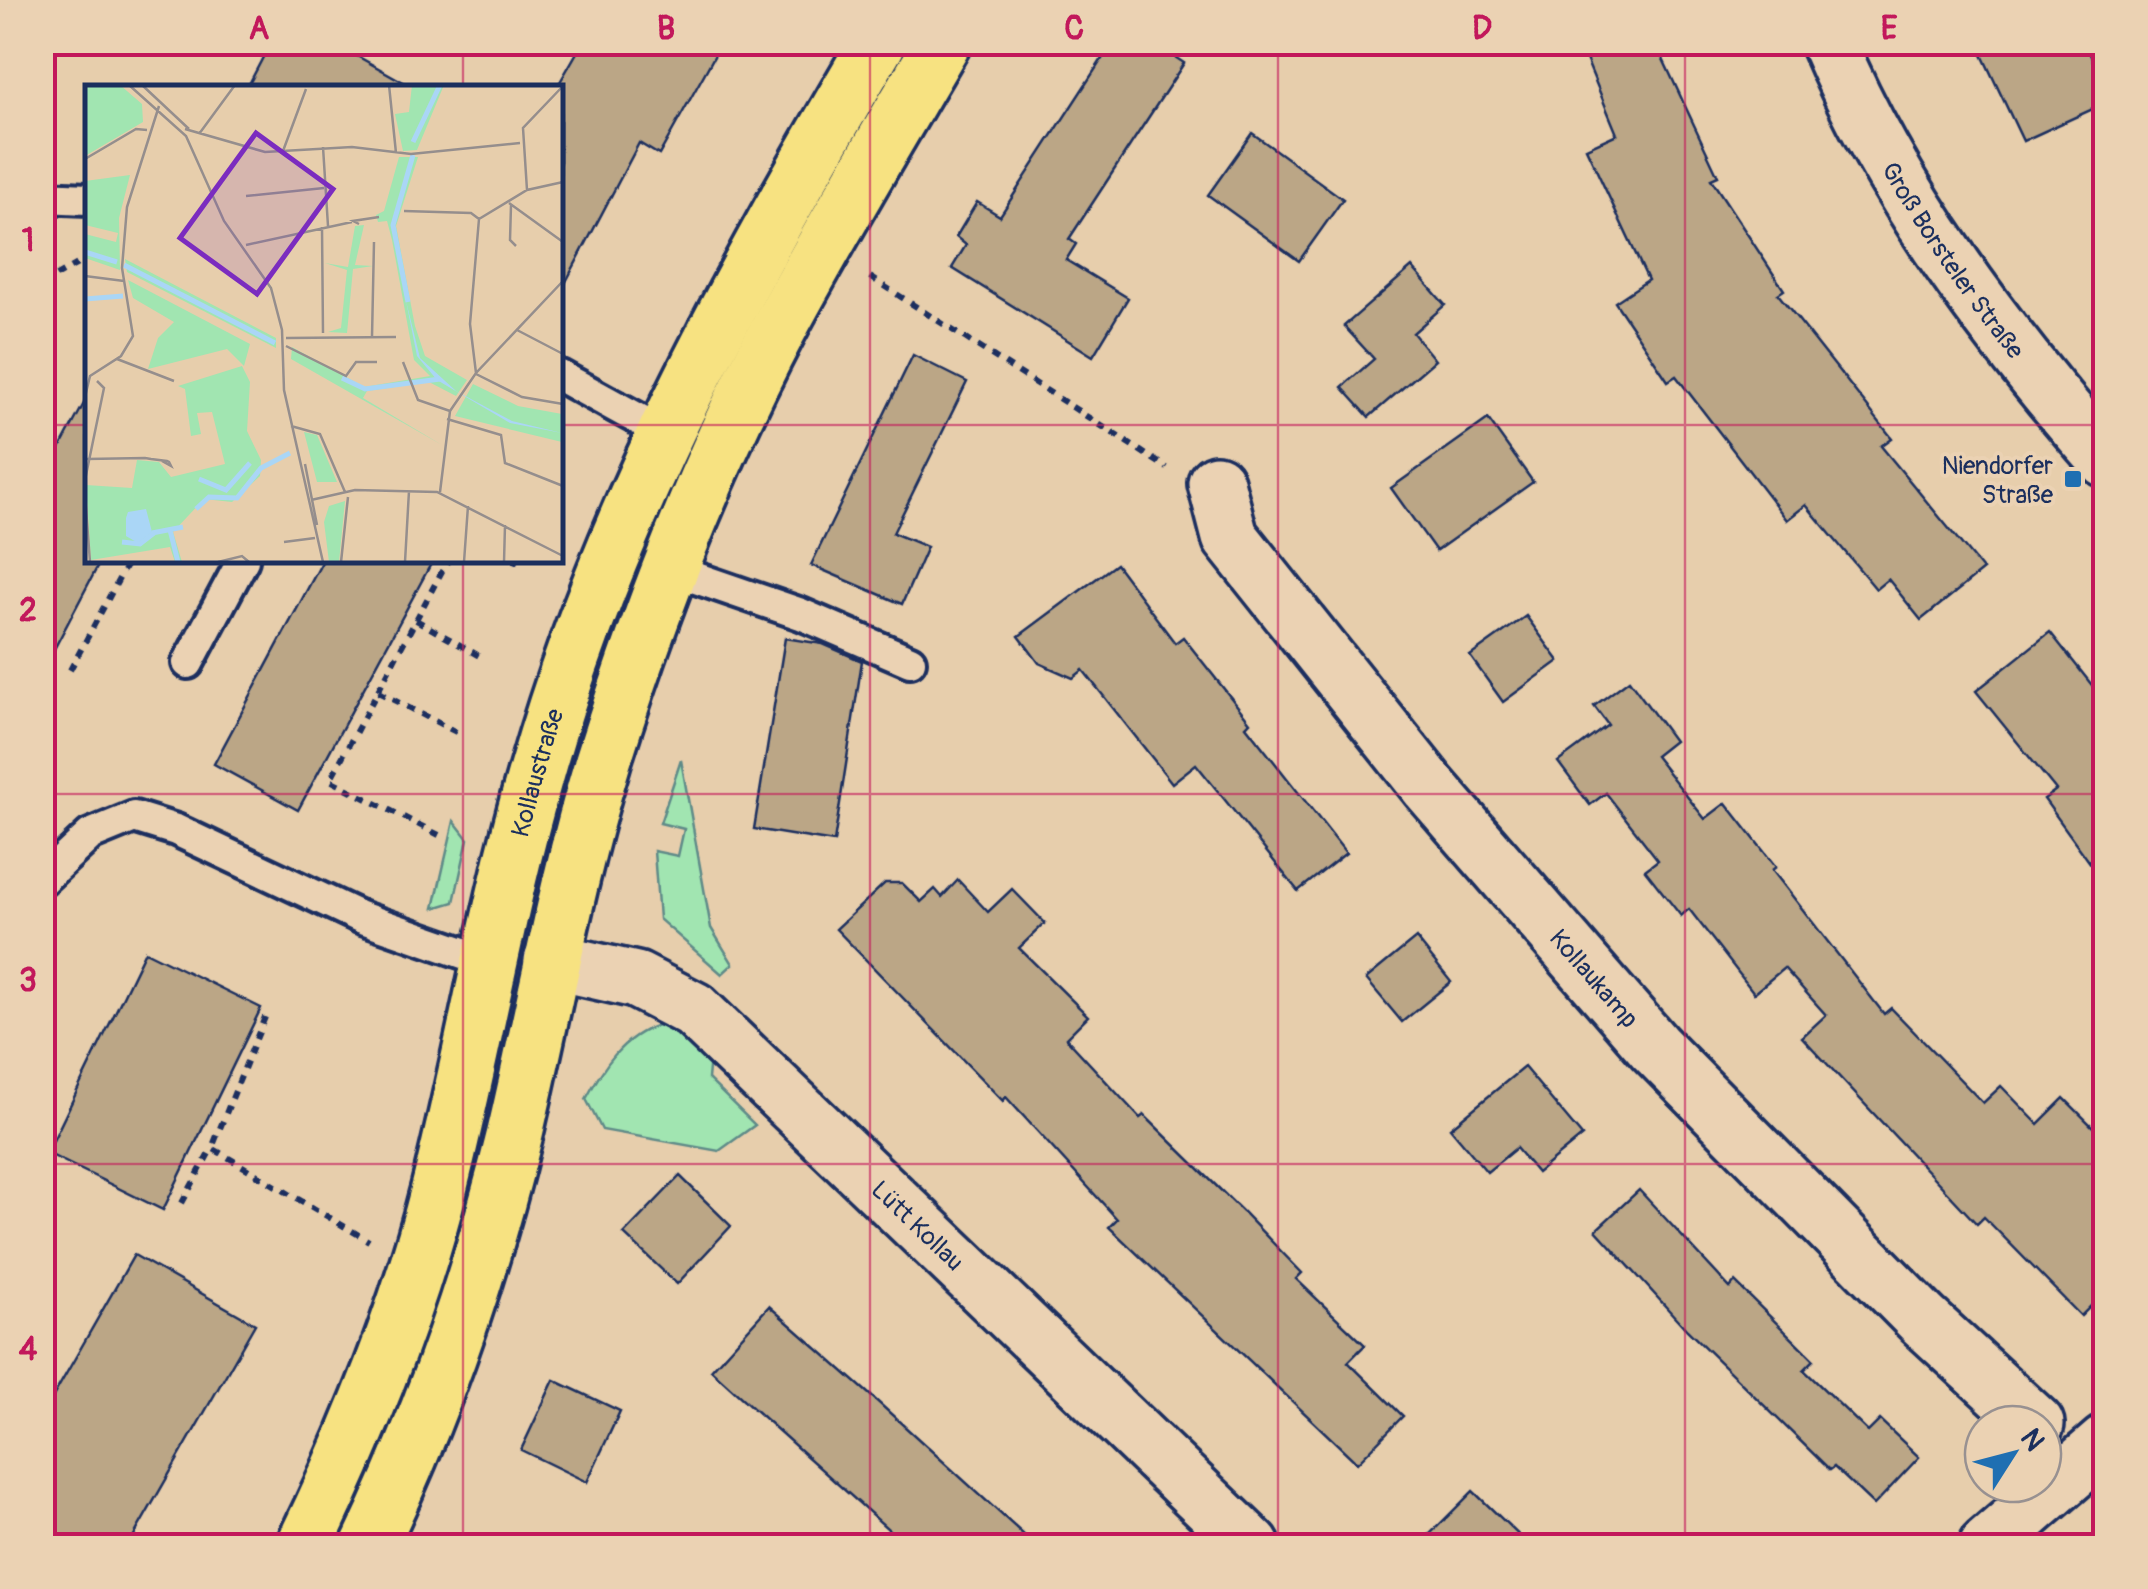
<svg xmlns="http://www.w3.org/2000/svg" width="2148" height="1589" viewBox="0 0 2148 1589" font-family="Pangolin,sans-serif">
<rect width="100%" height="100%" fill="#e7ceac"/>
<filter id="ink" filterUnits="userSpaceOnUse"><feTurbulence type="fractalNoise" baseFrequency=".01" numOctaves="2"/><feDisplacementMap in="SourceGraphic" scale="20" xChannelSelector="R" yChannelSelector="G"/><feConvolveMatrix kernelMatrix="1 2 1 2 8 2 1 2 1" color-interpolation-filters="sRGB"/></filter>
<g filter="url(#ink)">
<!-- green -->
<g fill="#a1e5b1" stroke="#5e8a88" stroke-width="2.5">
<path d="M681,760l30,168 22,36 -11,10 -63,-55 -5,-68 24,5 6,-27 -24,-6z"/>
<path d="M454,821l14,18 -14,63 -20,6z"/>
<path d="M658,1025l25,7 27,25 -2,22 47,46 -36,26 -117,-21 -16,-31c17,-32 36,-62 72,-74z"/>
</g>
<!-- building -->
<g fill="#bba686" stroke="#1b2f5e" stroke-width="2.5">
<path d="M271,42h61l82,46h-167z"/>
<path d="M583,42h139l-63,113 -20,-12 -79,150v-211z"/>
<path d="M1113,42h39l32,21 -115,176 7,5 -10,16 62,38 -35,58 -141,-88 14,-23 -10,-8 21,-35 23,14z"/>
<path d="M1579,42h76l63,134 -7,3 73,111 -6,4 114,144 -11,8 102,124 -62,50 -33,-41 -12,10 -70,-84 -19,15 -111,-144 -8,5 -53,-79 33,-22 -62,-132 31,-14z"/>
<path d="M1976,42h109l21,50v11l-83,38z"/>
<path d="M1252,133l91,66 -44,62 -91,-66z"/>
<path d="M1412,267l33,38 -32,28 22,27 -66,57 -27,-30 32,-28 -30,-33z"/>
<path d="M913,355l54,27 -74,151 34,14 -25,57 -91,-39z"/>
<path d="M88,396v164h13l-59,112v-190z"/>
<path d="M1488,419l45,63 -97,69 -45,-63z"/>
<path d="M323,560h110l-135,250 -84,-46z"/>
<path d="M1116,564l59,79 8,-6 67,85 -4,4 100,127 -48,38 -102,-127 -24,19 -89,-113 -10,8 -34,-15 -20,-27z"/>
<path d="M1526,616l33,45 -56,41 -33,-46z"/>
<path d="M2050,632l56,71v182l-62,-86 12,-9 -80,-99z"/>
<path d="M785,638l38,6 39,17 -28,181 -80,-13z"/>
<path d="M1629,680l45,61 -19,15 50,63 21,-16 50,64 -4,3 112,144 7,-6 92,95 18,-17 37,38 26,-26 42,42v151l-25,25 -97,-99 -7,7 -175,-187 24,-22 -42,-47 -30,25 -65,-84 -8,7 -36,-46 13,-10 -52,-67 -16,12 -32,-43 50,-37 -14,-19z"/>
<path d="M958,880l30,32 24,-23 33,34 -26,25 69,68 -22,22 74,80 4,-3 99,97 59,61 -6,6 69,66 -17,17 55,54 -46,47 -248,-236 8,-8 -111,-122 -3,4 -167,-172 49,-46h17l19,19 14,-13 7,8z"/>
<path d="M1416,938l35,44 -49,40 -36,-43z"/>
<path d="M145,951l116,57 -98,202 -116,-57z"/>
<path d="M1524,1067l58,69 -45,37 -21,-25 -29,24 -37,-44z"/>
<path d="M680,1176l51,50 -54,58 -53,-50z"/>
<path d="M1639,1190l91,98 5,-6 79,78 -10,10 64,62 12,-12 39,37 -45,48 -40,-38 -4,3 -143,-140 -91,-100z"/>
<path d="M134,1255l121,69 -127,222h-86v-130z"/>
<path d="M769,1306l100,88 167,152h-129l-153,-137 -43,-39z"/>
<path d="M554,1380l66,31 -33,71 -66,-32z"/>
<path d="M1473,1491l57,55h-112z"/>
</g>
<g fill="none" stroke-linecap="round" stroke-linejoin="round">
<!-- service casing -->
<g stroke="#1b2f5e" stroke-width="38">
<g id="service">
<path d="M42,197l46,2"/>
<path d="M560,376l102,56"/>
<path d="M670,569l131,45 109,47"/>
<path d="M188,663l55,-103"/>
<path d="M42,880l48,-45 44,-18 42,13 184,87 132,46"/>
</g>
</g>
<!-- minor casing -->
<g stroke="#1b2f5e" stroke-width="62">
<g id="minor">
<path id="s1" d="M1828,42c65,154 168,292 278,417"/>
<path id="s2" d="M1216,483l14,54 199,250 225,260 269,273 113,104"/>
<path id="s3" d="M552,961l84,19 58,30 558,536"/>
<path d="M1987,1546l119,-103"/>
</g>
</g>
<!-- primary casing -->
<g stroke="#1b2f5e" stroke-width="62">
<g id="primary">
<path id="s4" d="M304,1546c55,-113 104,-234 135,-357 35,-139 58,-282 98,-420 75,-263 203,-492 341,-727"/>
<path d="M369,1546c63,-131 112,-272 146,-413 29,-124 51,-250 88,-372 46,-147 102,-292 174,-429 52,-98 110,-194 166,-290"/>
</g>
</g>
<!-- path -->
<g stroke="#1b2f5e" stroke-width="6" stroke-dasharray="8 8" stroke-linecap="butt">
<path d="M870,277l297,191"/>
<path d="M42,284l46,-26"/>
<path d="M514,560l4,2"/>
<path d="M416,620l67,38"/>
<path d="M70,670l59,-110"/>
<path d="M378,692l82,42"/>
<path d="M439,835l-109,-55 118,-220"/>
<path d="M265,1017l-53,131 157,93"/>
<path d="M182,1203l30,-55"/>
</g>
<!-- service -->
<use href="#service" stroke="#ebd2b3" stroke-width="30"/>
<!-- minor -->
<use href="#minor" stroke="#ebd2b3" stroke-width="55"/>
<!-- primary -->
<use href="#primary" stroke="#f7e281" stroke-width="55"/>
</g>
</g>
<!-- grid -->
<path fill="none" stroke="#c2185b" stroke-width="2.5" stroke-opacity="0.55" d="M463,42v46M870,42v1504M1278,42v1504M1685,42v1504M42,425h46M560,425h1546M463,560v986M42,794h2064M42,1164h2064"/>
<!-- markers -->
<rect fill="#1f6fb2" stroke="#ebd2b3" stroke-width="4" x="2063" y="469" width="20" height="20" rx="5"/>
<g text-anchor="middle" stroke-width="8" stroke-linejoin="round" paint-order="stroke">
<!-- street labels -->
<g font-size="25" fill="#1b2f5e" stroke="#ebd2b3">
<text dy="9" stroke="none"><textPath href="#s1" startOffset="252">Groß Borsteler Straße</textPath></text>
<text dy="9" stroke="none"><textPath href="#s4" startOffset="810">Kollaustraße</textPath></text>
<text dy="9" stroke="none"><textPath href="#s2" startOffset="628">Kollaukamp</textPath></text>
<text dy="9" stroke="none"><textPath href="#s3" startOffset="462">Lütt Kollau</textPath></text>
</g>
<!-- poi labels -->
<g font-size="25" fill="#1b2f5e" stroke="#ebd2b3" text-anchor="end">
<text x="2053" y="474">Niendorfer<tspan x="2053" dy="29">Straße</tspan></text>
</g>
</g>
<!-- overview -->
<g transform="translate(85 85)">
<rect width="478" height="478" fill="#e7ceac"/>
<path d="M0,0h35l22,19 1,18 -58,34zM327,0h32l-27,65 -14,1 -8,-37 14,-2zM314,72h19l-22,69 19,100 10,30 42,24 -11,16 -27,-14 -62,9 -4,7 79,47 -151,-86 1,-12 72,40 66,-11 -16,-16 -22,-120 -5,-19 -9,1 -2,-7 8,-4zM45,90l-11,43 1,52 -35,-12v-24l31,8 2,-9 -33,-8v-44zM279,140l-9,40 18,1 -20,3 -6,64 -19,-1 13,-4 6,-58 -22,-7 23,4 7,-41zM40,174l151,79v10l-149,-76zM43,195l122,64 -6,22 -17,-17 -79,20 10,-31 16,-16 -41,-24zM157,281l8,16 -3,49 14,29 -1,16 -28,26 -28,-3 -31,33 9,30h-7l-5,-15 -79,13 -5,-75 46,3 5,-28 22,2 12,15 54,-13 -13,-52 -15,1 4,21 -10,2 -6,-47 -7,-3zM388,299l45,22 44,8v28l-107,-26zM219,347l13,3 20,47h-20zM260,416l-6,61h-10l-5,-40 5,-16z" fill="#a1e5b1"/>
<path d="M321,216l14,57 36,33 56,30 50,12 -52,-10 -73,-43 -20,-24zM61,424l6,23 -14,11 -12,-7v-18l2,-6z" fill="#aad6f6"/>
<path fill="none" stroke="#aad6f6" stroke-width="5" d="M328,57l27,-57M0,167l32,10M39,180l151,78M0,214l38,-3M323,217l-15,-77 20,-70M257,293l23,11 75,-10M114,394l27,11 24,-27M111,424l13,-12 28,1 24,-30 29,-15M85,445l8,32M67,448l31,-6M37,457l18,2 14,-11"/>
<path fill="none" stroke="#958e8d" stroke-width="2.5" d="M44,0l57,51 38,85 47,67 11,42 2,60 39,172M57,0l47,44M304,0l7,68M100,44l80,23 87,-5 59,7 109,-11M114,49l36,-49M238,62l5,79M198,66l23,-62M0,74l51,-30 11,1M442,105l-4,-62 40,-42M161,111l78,-8M424,118l54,39M426,120l-1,35 6,6M319,126l67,2 8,6M394,134l48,-29 36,-8M274,139l-6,-3 26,-4M237,142l1,106M161,160l106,-23M0,191l39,5M432,245l46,24M287,252l2,-95M201,253l110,-1M201,261l60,30 10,-14h21M32,274l57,22M318,277l15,38 32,11M391,288l-6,-49 9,-105M391,289l46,23 41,7M0,312l5,-21 31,-20 12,-20 -11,-68 5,-61 32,-101M362,334l54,16 4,28 58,23M206,341l29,8 25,58M2,374l58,-1 6,1 16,2 2,1 2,4 -9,-5M220,379l12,61M0,395l19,-92 -7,-7M355,407l10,-81 26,-38 87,-92M0,410l5,67M226,415l44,-10 82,2 126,64M199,457l31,-4M133,477l24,-6 7,6M256,477l7,-65M320,477l4,-71M379,477l4,-56M419,477l1,-37"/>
<path fill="#7b2cbf" fill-opacity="0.15" stroke="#7b2cbf" stroke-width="5" d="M171,48l77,56 -76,105 -77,-56z"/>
<rect width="478" height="478" fill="none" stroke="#1b2f5e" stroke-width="5"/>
</g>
<!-- margin -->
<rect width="2148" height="1589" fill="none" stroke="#ebd2b3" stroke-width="110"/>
<!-- north arrow -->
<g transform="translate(2013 1454) rotate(54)"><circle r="48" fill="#ebd2b3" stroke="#989191" stroke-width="2.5"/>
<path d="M0-8L18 38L0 25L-18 38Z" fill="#1f6fb2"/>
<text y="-15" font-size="28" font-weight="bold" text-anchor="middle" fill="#1b2f5e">N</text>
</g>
<rect x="55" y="55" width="2038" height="1479" fill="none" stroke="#c2185b" stroke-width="4"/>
<g font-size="32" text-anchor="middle" font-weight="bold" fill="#c2185b">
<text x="259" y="39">A</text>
<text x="666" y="39">B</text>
<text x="1074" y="39">C</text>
<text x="1482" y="39">D</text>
<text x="1889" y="39">E</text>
<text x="28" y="251">1</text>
<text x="28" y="621">2</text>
<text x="28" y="991">3</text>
<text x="28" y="1360">4</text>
</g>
</svg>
